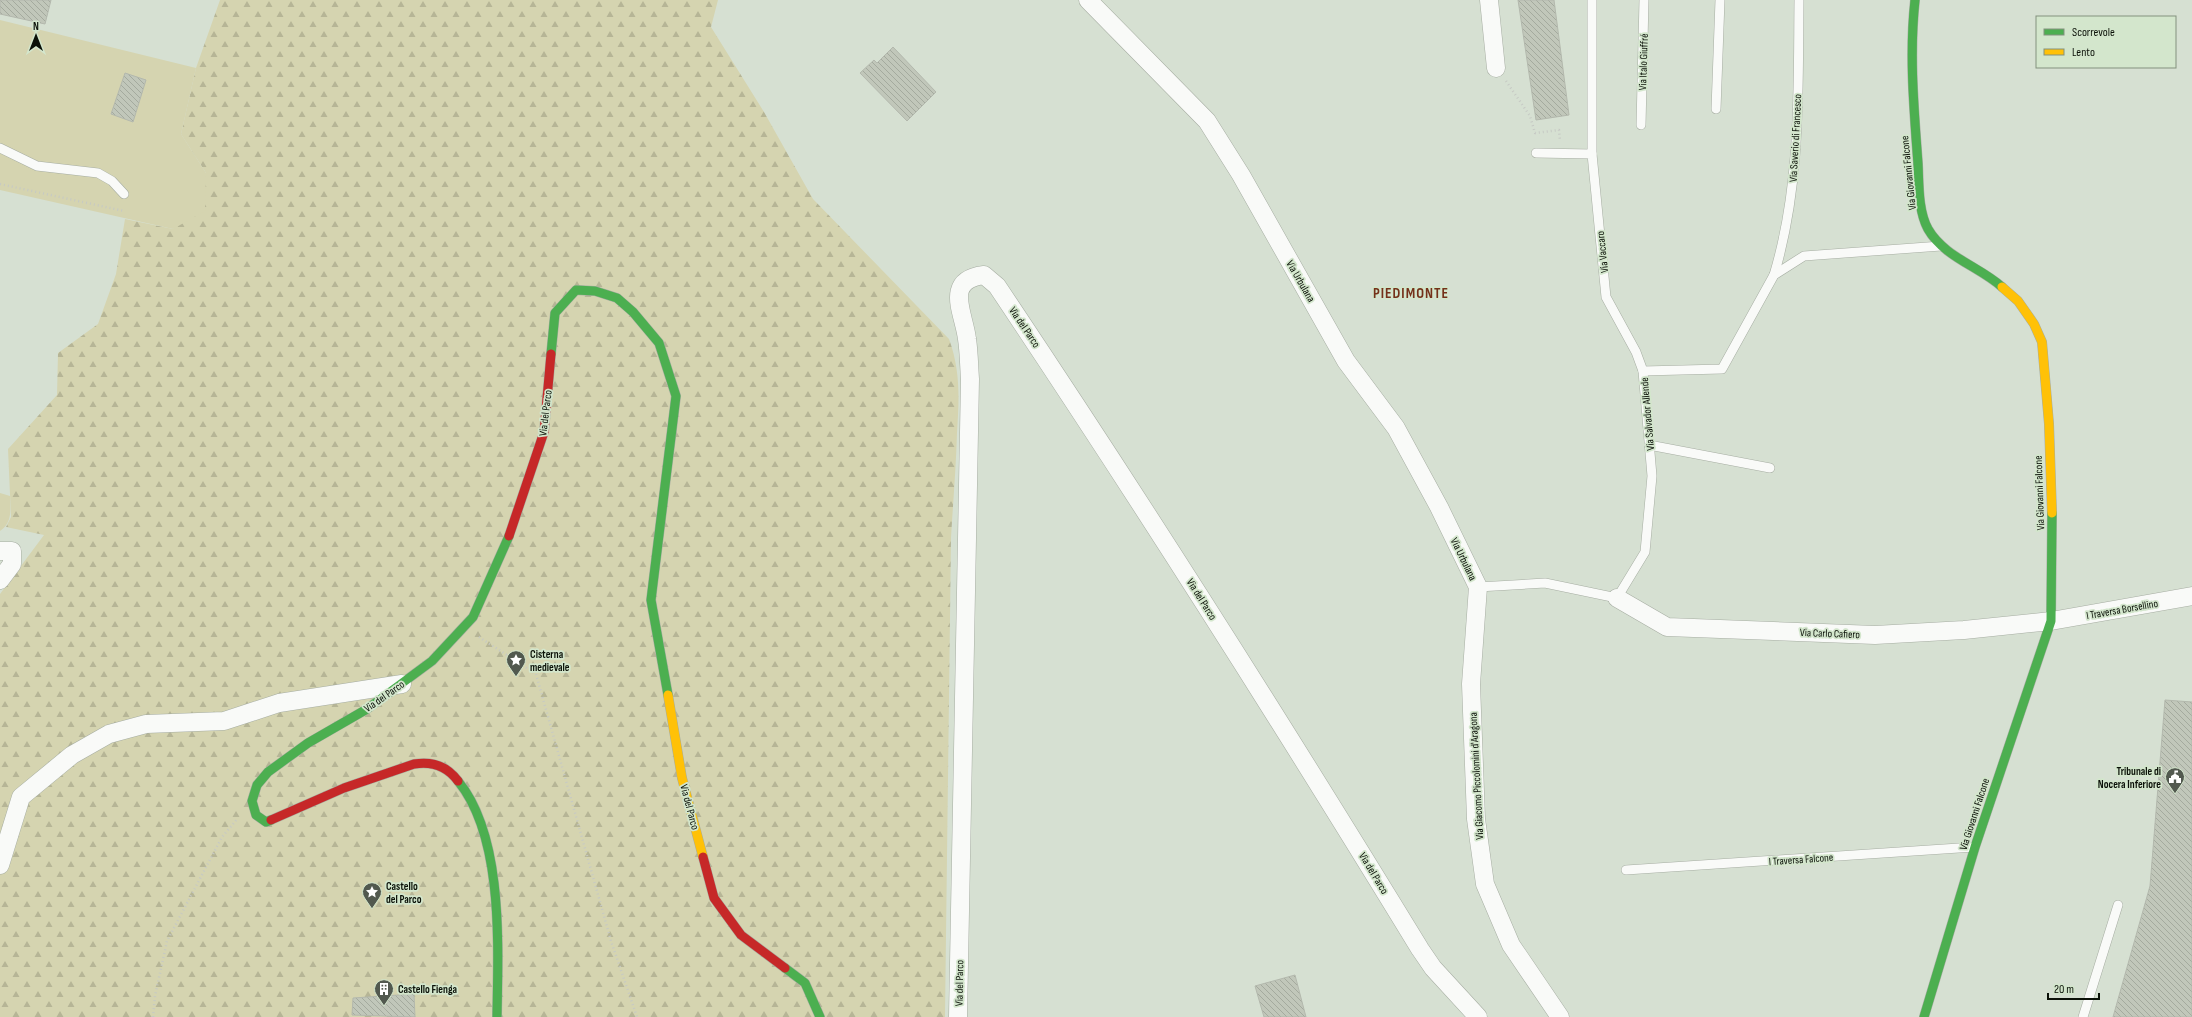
<svg xmlns="http://www.w3.org/2000/svg" width="2192" height="1017" viewBox="0 0 2192 1017" font-family="'Sofia Sans Condensed',sans-serif">
<defs>
<pattern id="forest-firs" width="22" height="20" patternUnits="userSpaceOnUse"><rect width="22" height="20" fill="#d5d4b0"/><path d="M5 1l3.5 6h-7zM16 11l3.5 6h-7z" fill="#b6b596"/></pattern>
<pattern id="building-back-hatch" width="6" height="6" patternUnits="userSpaceOnUse"><rect width="6" height="6" fill="#c1c7ba"/><path d="M-1 5l2 2M0 0l6 6M5-1l2 2" fill="none" stroke="#a4aa9e"/></pattern>
</defs>
<rect width="100%" height="100%" fill="#d6e0d2"/>
<!-- forest -->
<path fill="url(#forest-firs)" d="M220,0h498l-7,27 53,85 49,87 136,140c12,33 10,61 8,94 -1,35 -4,70 -6,105l-6,479h-945v-423l44,-59 -38,-8 5,-10 -3,-68 49,-54 1,-42 40,-29 18,-50 9,-55 48,10 33,-56 -25,-39 15,-66z"/>
<!-- garden -->
<g fill="#d5d4b0">
<path d="M0,20l196,48 -15,66 25,39 -1,38 -32,18 -173,-39z"/>
<path d="M0,493l10,3c0,14 3,26 -10,35z"/>
</g>
<!-- building -->
<g fill="url(#building-back-hatch)" stroke="#b3b8ad">
<path d="M0,0h51l-6,24 -45,-10z"/>
<path d="M1518,0h36l15,115 -33,5z"/>
<path d="M893,47l43,45 -29,29 -47,-48 14,-13 3,3z"/>
<path d="M125,73l21,7 -13,42 -22,-8z"/>
<path d="M2165,700l27,2v315h-79l37,-131z"/>
<path d="M1295,975l11,42h-42l-9,-31z"/>
<path d="M414,994l1,23 -63,-2 1,-17z"/>
</g>
<g fill="none" stroke-linecap="round" stroke-linejoin="round">
<!-- lane casing -->
<g stroke="#a6ada2" stroke-width="10">
<g id="lane">
<path d="M1716,109l4,-109"/>
<path d="M1641,125l3,-125"/>
<path d="M0,148l37,18 61,7 14,8 12,13"/>
<path d="M1536,153l56,1 14,143 30,55 7,19"/>
<path d="M1592,154v-154"/>
<path d="M1774,275c27,-90 24,-182 25,-275"/>
<path d="M1649,445l121,23"/>
<path d="M1478,587l67,-4 72,15 28,-46 7,-76 -9,-105 79,-2 52,-94 30,-19 137,-10"/>
<path d="M1626,870l348,-23"/>
<path d="M2083,1017l35,-112"/>
</g>
</g>
<!-- street casing -->
<g stroke="#a6ada2" stroke-width="19">
<g id="street">
<path d="M1088,0l119,121 34,54 105,186 50,67 43,79 39,80 -7,97 5,135 9,65 26,61 49,72"/>
<path d="M1489,0l7,68"/>
<path d="M0,551h12v13l-12,16"/>
<path d="M1617,598l50,29 208,8 89,-5 87,-9 141,-25"/>
<path d="M0,865l21,-68 51,-42 37,-21 37,-10 78,-3 55,-18 123,-19"/>
<path d="M958,1017l12,-638c-1,-13 -1,-27 -3,-40 -3,-26 -24,-59 17,-64l13,11c146,218 286,439 423,663l13,19 45,49"/>
</g>
</g>
<!-- fast casing -->
<g stroke="#a6ada2" stroke-width="10">
<g id="fast">
<path d="M1915,0c-6,55 -1,109 3,164 1,20 0,47 10,65 16,28 52,38 74,58"/>
<path d="M551,354l4,-41 21,-23 19,1 22,7 16,14 26,31 17,53 -25,204 17,95"/>
<path d="M458,781c46,56 40,166 39,236"/>
<path d="M271,820l-5,2 -10,-7 -4,-14 5,-16 11,-13 40,-29 59,-34 65,-48 41,-44 36,-81"/>
<path d="M785,968l20,15 15,34"/>
<path d="M1924,1017l51,-170 76,-226 1,-108"/>
</g>
</g>
<!-- slow casing -->
<g stroke="#a6ada2" stroke-width="10">
<g id="slow">
<path d="M2002,287l16,14 16,23 8,18 7,82 3,89"/>
<path d="M668,695l14,83 21,79"/>
</g>
</g>
<!-- jam casing -->
<g stroke="#a6ada2" stroke-width="10">
<g id="jam">
<path d="M509,536l35,-104 7,-78"/>
<path d="M271,820l73,-32 70,-24c18,-3 33,2 44,17"/>
<path d="M703,857l11,41 27,37 44,33"/>
</g>
</g>
<!-- path -->
<g stroke="#c6c9c4" stroke-width="2.5" stroke-dasharray="1 3" stroke-linecap="butt">
<path d="M1506,81l24,35 5,17 24,-3 1,11"/>
<path d="M0,184l124,27"/>
<path d="M479,637l57,37 75,267 26,76"/>
<path d="M153,1017l2,-21 12,-55 55,-104 16,-19"/>
</g>
<!-- lane -->
<use href="#lane" stroke="#f9faf8" stroke-width="9"/>
<!-- street -->
<use href="#street" stroke="#f9faf8" stroke-width="18"/>
<!-- fast -->
<use href="#fast" stroke="#4caf50" stroke-width="9"/>
<!-- slow -->
<use href="#slow" stroke="#ffc107" stroke-width="9"/>
<!-- jam -->
<use href="#jam" stroke="#c62828" stroke-width="9"/>
</g>
<!-- icons -->
<defs>
<g id="sight-pin" transform="scale(1)"><path d="M0 17L-7.5 6A9.5 9.5 0 1 1 7.5 6Z" fill="#52594f" stroke="#d3e6cc"/><path d="M0-6L1.8-2.2L6-1.7L2.9 1.2L3.7 5.4L0 3.3L-3.7 5.4L-2.9 1.2L-6-1.7L-1.8-2.2Z" fill="#fff"/></g>
<g id="civic-pin" transform="scale(1)"><path d="M0 17L-7.5 6A9.5 9.5 0 1 1 7.5 6Z" fill="#52594f" stroke="#d3e6cc"/><path d="M-.6-6.5H3V-4.5H.6V-3L4-1V1h2V6H-6V1h2V-1L-.6-3ZM-1.2 2.5V6h2.4V2.5Z" fill="#fff"/></g>
<g id="building-pin" transform="scale(1)"><path d="M0 17L-7.5 6A9.5 9.5 0 1 1 7.5 6Z" fill="#52594f" stroke="#d3e6cc"/><path d="M-4-6H4V6H1V3H-1V6H-4ZM-2.5-4.3h1.7v1.8h-1.7ZM.8-4.3h1.7v1.8H.8ZM-2.5-1h1.7V.8h-1.7ZM.8-1h1.7V.8H.8Z" fill="#fff"/></g>
</defs>
<g fill-rule="evenodd">
<use href="#sight-pin" x="516" y="660"/>
<use href="#civic-pin" x="2175" y="777"/>
<use href="#sight-pin" x="372" y="892"/>
<use href="#building-pin" x="384" y="989"/>
</g>
<g text-anchor="middle" stroke-width="3.5" stroke-linejoin="round" paint-order="stroke">
<!-- street labels -->
<g font-size="11" fill="#0b1108" stroke="#d3e6cc">
<text transform="translate(1643 62) rotate(-88)" y="4">Via Italo Giuffré</text>
<text transform="translate(1795 138) rotate(-87)" y="4">Via Saverio di Francesco</text>
<text transform="translate(1908 173) rotate(-96)" y="4">Via Giovanni Falcone</text>
<text transform="translate(1602 252) rotate(-96)" y="4">Via Vaccaro</text>
<text transform="translate(1301 281) rotate(60)" y="4">Via Urbulana</text>
<text transform="translate(1025 327) rotate(56)" y="4">Via del Parco</text>
<text transform="translate(545 413) rotate(-83)" y="4">Via del Parco</text>
<text transform="translate(1647 414) rotate(-95)" y="4">Via Salvador Allende</text>
<text transform="translate(2039 493) rotate(-92)" y="4">Via Giovanni Falcone</text>
<text transform="translate(1464 559) rotate(64)" y="4">Via Urbulana</text>
<text transform="translate(1202 599) rotate(58)" y="4">Via del Parco</text>
<text transform="translate(2122 609) rotate(-10)" y="4">I Traversa Borsellino</text>
<text transform="translate(1830 633) rotate(2)" y="4">Via Carlo Cafiero</text>
<text transform="translate(384 696) rotate(-35)" y="4">Via del Parco</text>
<text transform="translate(1476 776) rotate(-93)" y="4">Via Giacomo Piccolomini d'Aragona</text>
<text transform="translate(690 807) rotate(75)" y="4">Via del Parco</text>
<text transform="translate(1974 814) rotate(-72)" y="4">Via Giovanni Falcone</text>
<text transform="translate(1801 859) rotate(-4)" y="4">I Traversa Falcone</text>
<text transform="translate(1374 873) rotate(59)" y="4">Via del Parco</text>
<text transform="translate(959 983) rotate(-89)" y="4">Via del Parco</text>
</g>
<!-- poi labels -->
<g font-size="11" font-weight="bold" fill="#0b1108" stroke="#d3e6cc" text-anchor="start">
<text x="530" y="658">Cisterna<tspan x="530" dy="13">medievale</tspan></text>
<text x="2161" y="775" text-anchor="end">Tribunale di<tspan x="2161" dy="13">Nocera Inferiore</tspan></text>
<text x="386" y="890">Castello<tspan x="386" dy="13">del Parco</tspan></text>
<text x="398" y="993">Castello Fienga</text>
</g>
<!-- district labels -->
<g font-size="15" font-weight="bold" letter-spacing="1" fill="#743219" stroke="#d3e6cc">
<text x="1411" y="298">PIEDIMONTE</text>
</g>
</g>
<!-- legend -->
<rect x="2036" y="16" width="140" height="52" fill="#d3e6cc" stroke="#83917e"/>
<rect x="2044" y="29" width="20" height="6" fill="#4caf50" stroke="#83917e"/>
<text x="2072" y="36" font-size="12" fill="#0b1108">Scorrevole</text>
<rect x="2044" y="49" width="20" height="6" fill="#ffc107" stroke="#83917e"/>
<text x="2072" y="56" font-size="12" fill="#0b1108">Lento</text>
<!-- north arrow -->
<g transform="translate(36 36)" stroke="#d3e6cc" stroke-width="3" paint-order="stroke">
<path d="M0-3L7 15L0 10L-7 15Z" fill="#0b1108"/>
<text y="-6" font-size="11" font-weight="bold" text-anchor="middle" fill="#0b1108">N</text>
</g>
<!-- scale -->
<path d="M2048 993v6h51v-6" fill="none" stroke="#0b1108" stroke-width="2"/>
<text x="2054" y="993" font-size="12" fill="#0b1108" stroke="#d3e6cc" stroke-width="3" paint-order="stroke">20 m</text>
</svg>
